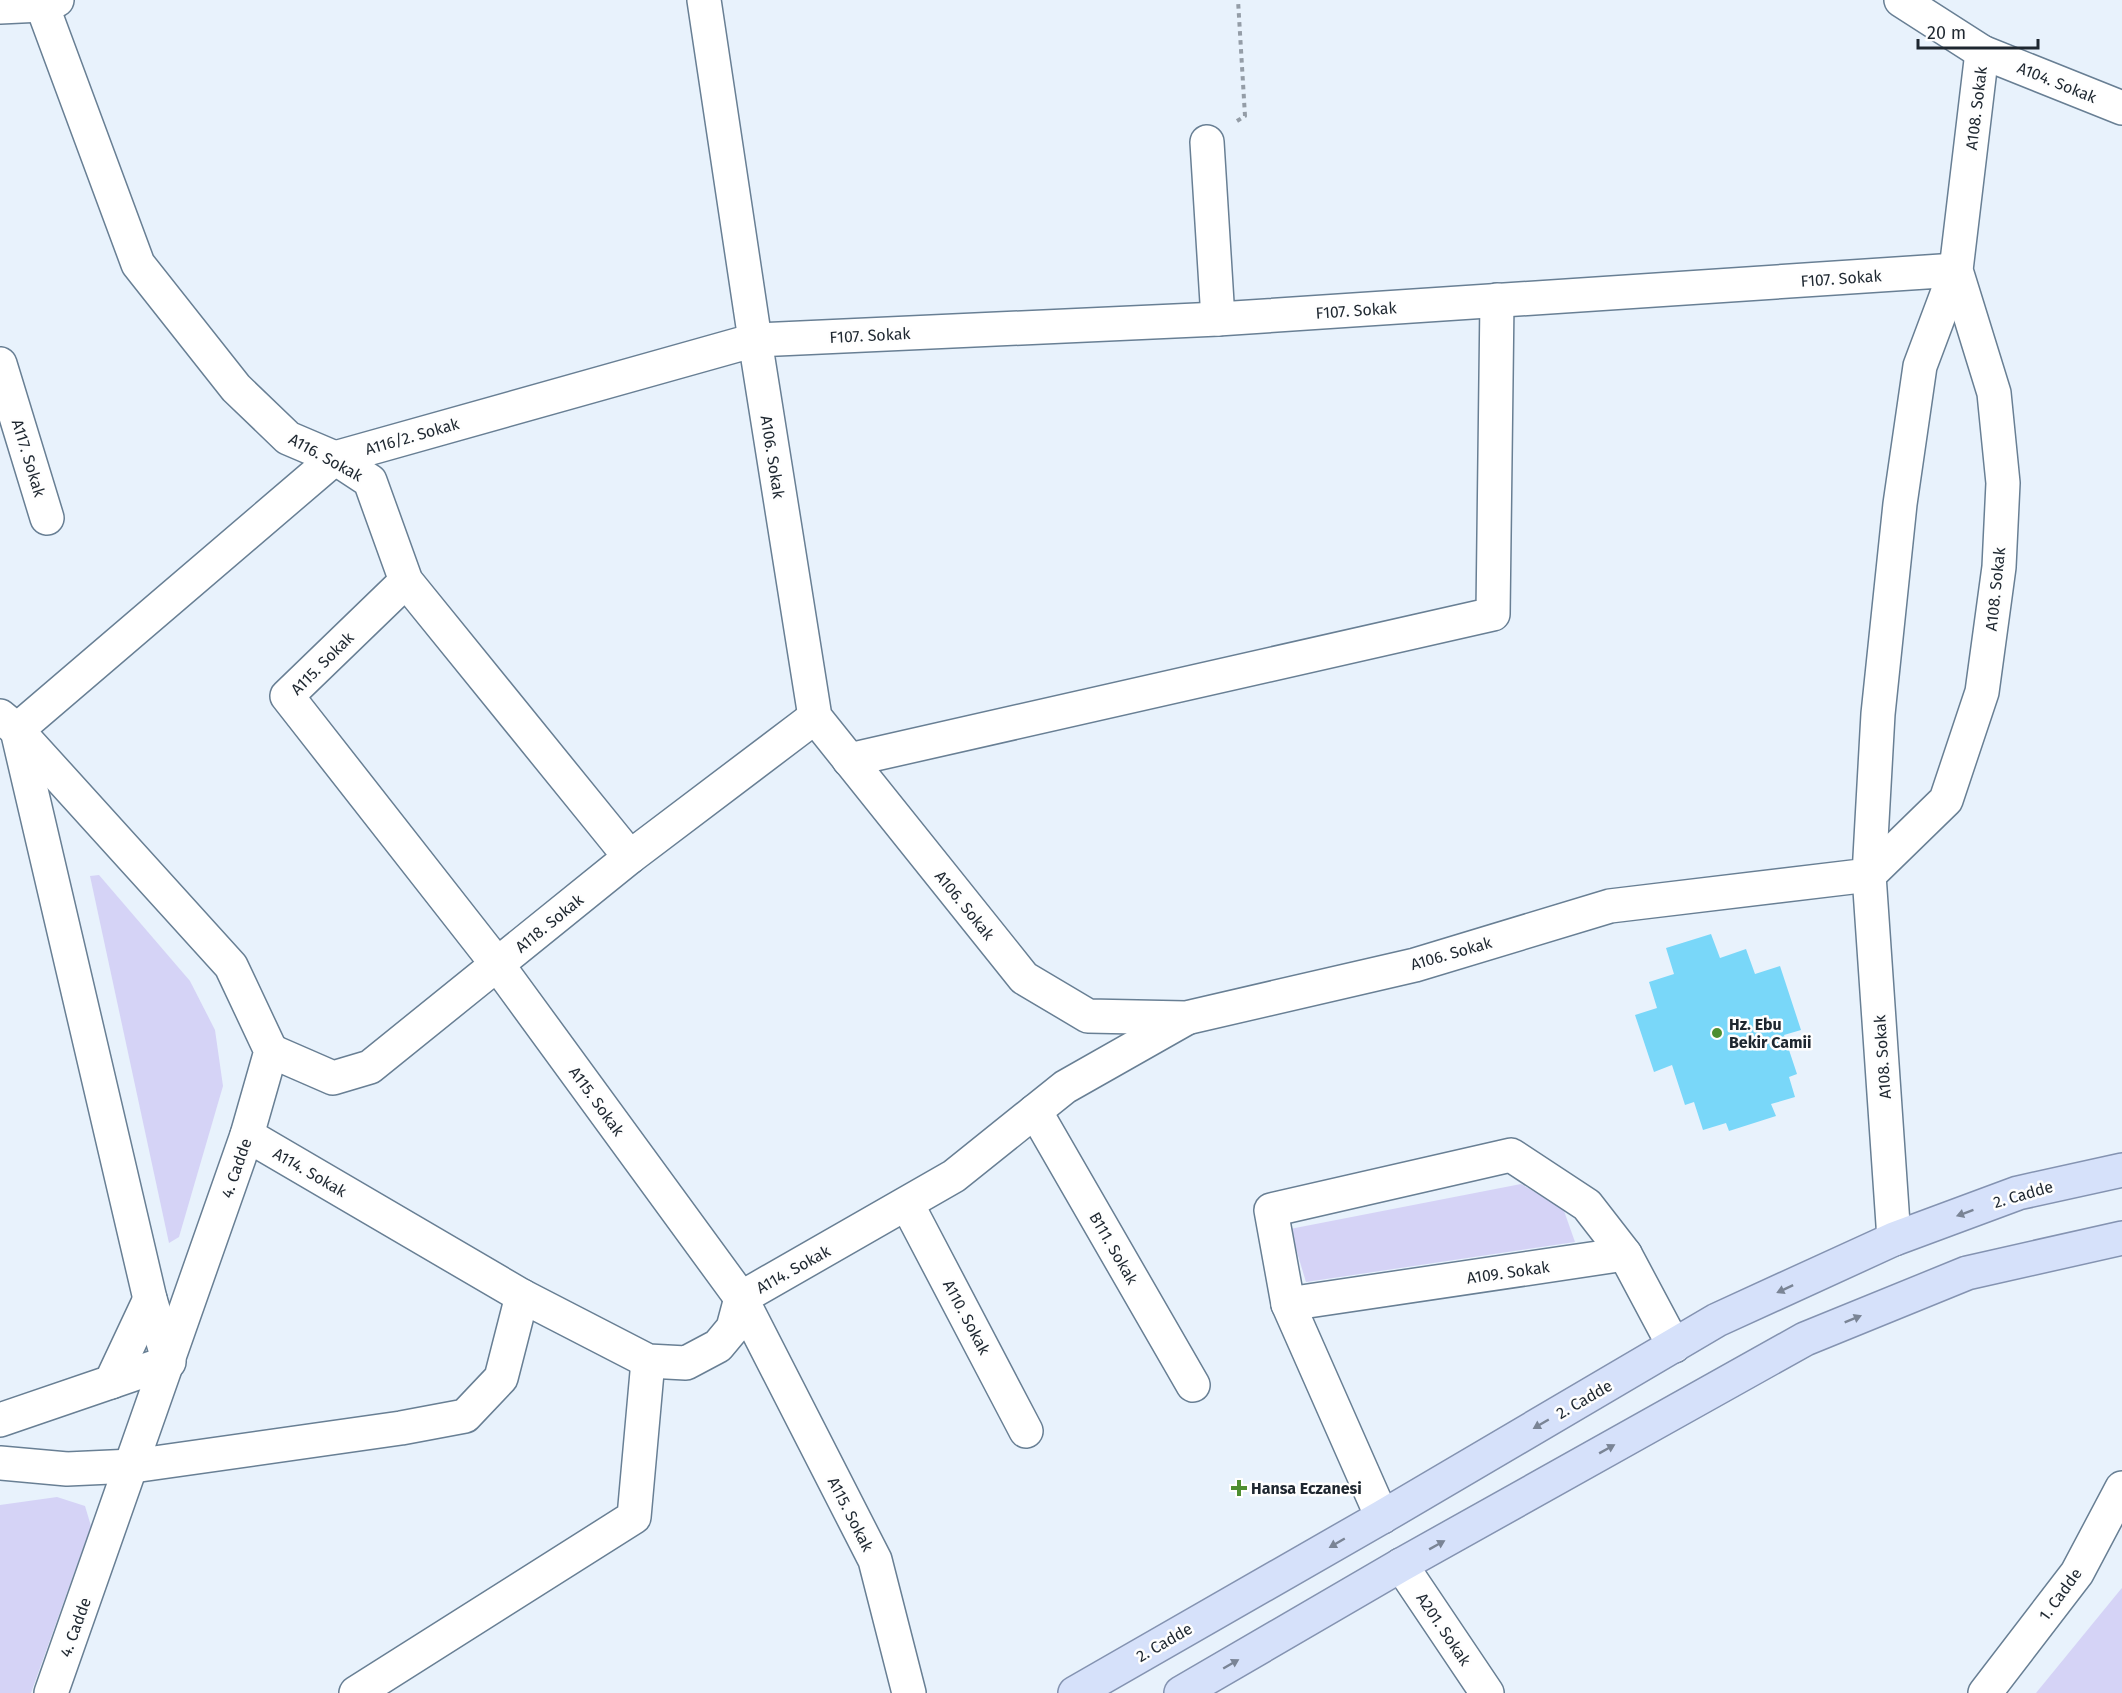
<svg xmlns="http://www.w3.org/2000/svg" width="2122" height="1693" viewBox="0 0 2122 1693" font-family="'Fira Sans',sans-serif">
<rect width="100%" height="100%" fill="#e8f2fc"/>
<!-- green -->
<g fill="#d5d3f6">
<path d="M99,875l91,106 25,49 8,56 -44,151 -10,6 -79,-367z"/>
<path d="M1521,1184l42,24 12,34 -269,40 -16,-53z"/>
<path d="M57,1497l28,9 6,20 -60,167h-31v-188z"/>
<path d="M2122,1588v105h-86l85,-104z"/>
</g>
<!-- building -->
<path fill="#79d7f9" d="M1711,934l9,24 26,-9 9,25 25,-8 21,64 -17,5 13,39 -8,3 6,20 -24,7 5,12 -47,15 -3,-8 -23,7 -9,-28 -9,3 -13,-40 -18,7 -19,-57 22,-7 -8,-26 25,-8 -8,-26z"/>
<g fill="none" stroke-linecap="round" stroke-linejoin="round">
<!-- street casing -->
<g stroke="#687f94" stroke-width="36">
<g id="street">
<path d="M1901,0l81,52 140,56"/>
<path d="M42,5l96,259 98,124 52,50 47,20 35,23 36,100 224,276"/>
<path d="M1207,142l11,177"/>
<path d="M0,364l47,154"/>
<path d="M406,581l-119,115 210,268 244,334 134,262 34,133"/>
<path d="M849,760l644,-146 4,-314"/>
<path d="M271,1051l62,27 37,-11 260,-210 185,-140"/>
<path d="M1035,1111l158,274"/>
<path d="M247,1135l275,161 126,65 38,2 32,-17 15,-18 8,-30 213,-122 111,-89 120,-68"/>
<path d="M907,1204l119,227"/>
<path d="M1894,1239l-25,-364 77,-75 36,-108 17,-125 4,-84 -9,-90 -38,-123 26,-218"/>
<path d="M1288,1304l337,-50 49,92"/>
<path d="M111,1382l58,-20 -19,-63 -133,-569 318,-272 420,-118 463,-21 738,-49 -36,96 -20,138 -22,210 -9,161 -259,31 -195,59 -229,53 -98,-2 -64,-38 -209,-261 -60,-377 -51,-340"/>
<path d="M0,1420l111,-38 39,-83"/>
<path d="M0,1463l67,6 66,-3 268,-38 64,-12 36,-38 21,-82"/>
<path d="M1382,1517l-94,-213 -17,-94 240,-55 76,50 38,49"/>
<path d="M1401,1565l86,128"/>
<path d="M356,1693l278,-176 14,-156"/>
</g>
</g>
<!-- secondary casing -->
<g stroke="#687f94" stroke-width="36">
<g id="secondary">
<path d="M0,7l42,-2 15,-5"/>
<path d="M0,716l17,14 214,236 40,85 -24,84 -196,558"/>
<path d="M1985,1693l92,-120 45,-85"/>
</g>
</g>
<!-- primary casing -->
<g stroke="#8493b1" stroke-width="36">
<g id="primary">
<path d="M1075,1693l307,-176 335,-197 177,-81 124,-46 104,-23"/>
<path d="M1181,1693l220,-128 404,-226 162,-66 155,-35"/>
</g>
</g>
<!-- path -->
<path stroke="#949da7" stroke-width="4" stroke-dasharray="4.5 4.5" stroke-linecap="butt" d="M1237,121l8,-5 -7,-116"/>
<!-- street -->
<use href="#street" stroke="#fff" stroke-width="33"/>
<!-- secondary -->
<use href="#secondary" stroke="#fff" stroke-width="33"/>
<!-- primary -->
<use href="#primary" stroke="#d6e1fa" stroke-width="33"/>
</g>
<!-- one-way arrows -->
<defs><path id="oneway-solid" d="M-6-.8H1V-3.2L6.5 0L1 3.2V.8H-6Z" transform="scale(1.5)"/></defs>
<g fill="#7a8495">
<use href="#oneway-solid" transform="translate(1965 1213) rotate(160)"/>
<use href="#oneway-solid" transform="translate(1785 1289) rotate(155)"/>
<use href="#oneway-solid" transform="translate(1853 1319) rotate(-22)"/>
<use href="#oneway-solid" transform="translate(1541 1424) rotate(150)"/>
<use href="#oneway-solid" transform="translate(1607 1449) rotate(-29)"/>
<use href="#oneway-solid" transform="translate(1337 1543) rotate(150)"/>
<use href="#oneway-solid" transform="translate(1437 1545) rotate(-29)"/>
<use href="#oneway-solid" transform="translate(1231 1664) rotate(-30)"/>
</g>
<!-- markers -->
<g fill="#4d8e30" stroke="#fefefe" stroke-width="2">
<circle cx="1717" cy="1033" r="6"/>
<path d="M1236 1479h6v6h6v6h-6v6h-6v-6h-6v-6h6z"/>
</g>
<g text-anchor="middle" stroke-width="5" stroke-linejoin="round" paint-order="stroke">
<!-- street labels -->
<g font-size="16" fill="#1e2730" stroke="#fefefe">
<text transform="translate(2057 82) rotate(22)" y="6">A104. Sokak</text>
<text transform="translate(1976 108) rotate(-83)" y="6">A108. Sokak</text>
<text transform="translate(1841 278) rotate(-4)" y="6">F107. Sokak</text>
<text transform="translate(1356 310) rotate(-4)" y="6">F107. Sokak</text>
<text transform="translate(870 335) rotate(-3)" y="6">F107. Sokak</text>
<text transform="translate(412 436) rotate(-16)" y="6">A116/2. Sokak</text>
<text transform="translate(326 457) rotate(29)" y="6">A116. Sokak</text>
<text transform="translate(773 457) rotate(81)" y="6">A106. Sokak</text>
<text transform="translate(29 458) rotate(73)" y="6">A117. Sokak</text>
<text transform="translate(1995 589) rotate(-84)" y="6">A108. Sokak</text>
<text transform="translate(322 663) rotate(-45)" y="6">A115. Sokak</text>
<text transform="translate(965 905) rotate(51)" y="6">A106. Sokak</text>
<text transform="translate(549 923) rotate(-39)" y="6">A118. Sokak</text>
<text transform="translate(1451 953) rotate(-16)" y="6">A106. Sokak</text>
<text transform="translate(1882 1057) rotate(-94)" y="6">A108. Sokak</text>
<text transform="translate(597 1101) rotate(54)" y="6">A115. Sokak</text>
<text transform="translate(236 1168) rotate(-71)" y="6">4. Cadde</text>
<text transform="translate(310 1172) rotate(30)" y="6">A114. Sokak</text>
<text transform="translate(2023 1194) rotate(-16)" y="6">2. Cadde</text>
<text transform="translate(1114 1248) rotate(60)" y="6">B111. Sokak</text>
<text transform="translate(793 1269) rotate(-29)" y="6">A114. Sokak</text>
<text transform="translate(1508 1272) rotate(-8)" y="6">A109. Sokak</text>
<text transform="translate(967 1317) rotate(62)" y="6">A110. Sokak</text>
<text transform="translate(1584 1399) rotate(-30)" y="6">2. Cadde</text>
<text transform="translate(851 1514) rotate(63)" y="6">A115. Sokak</text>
<text transform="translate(2060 1594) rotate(-54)" y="6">1. Cadde</text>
<text transform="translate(75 1627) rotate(-70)" y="6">4. Cadde</text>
<text transform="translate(1444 1629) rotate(56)" y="6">A201. Sokak</text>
<text transform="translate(1164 1642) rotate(-30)" y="6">2. Cadde</text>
</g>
<!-- poi labels -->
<g font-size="16" font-weight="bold" fill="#1e2730" stroke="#fefefe" text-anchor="start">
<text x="1729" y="1030">Hz. Ebu<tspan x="1729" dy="18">Bekir Camii</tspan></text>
<text x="1251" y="1494">Hansa Eczanesi</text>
</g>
</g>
<!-- scale -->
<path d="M1918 39v9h120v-9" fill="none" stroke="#1e2730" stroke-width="3"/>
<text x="1927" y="39" font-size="18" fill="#1e2730" stroke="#fefefe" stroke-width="4.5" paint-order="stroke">20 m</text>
</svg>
